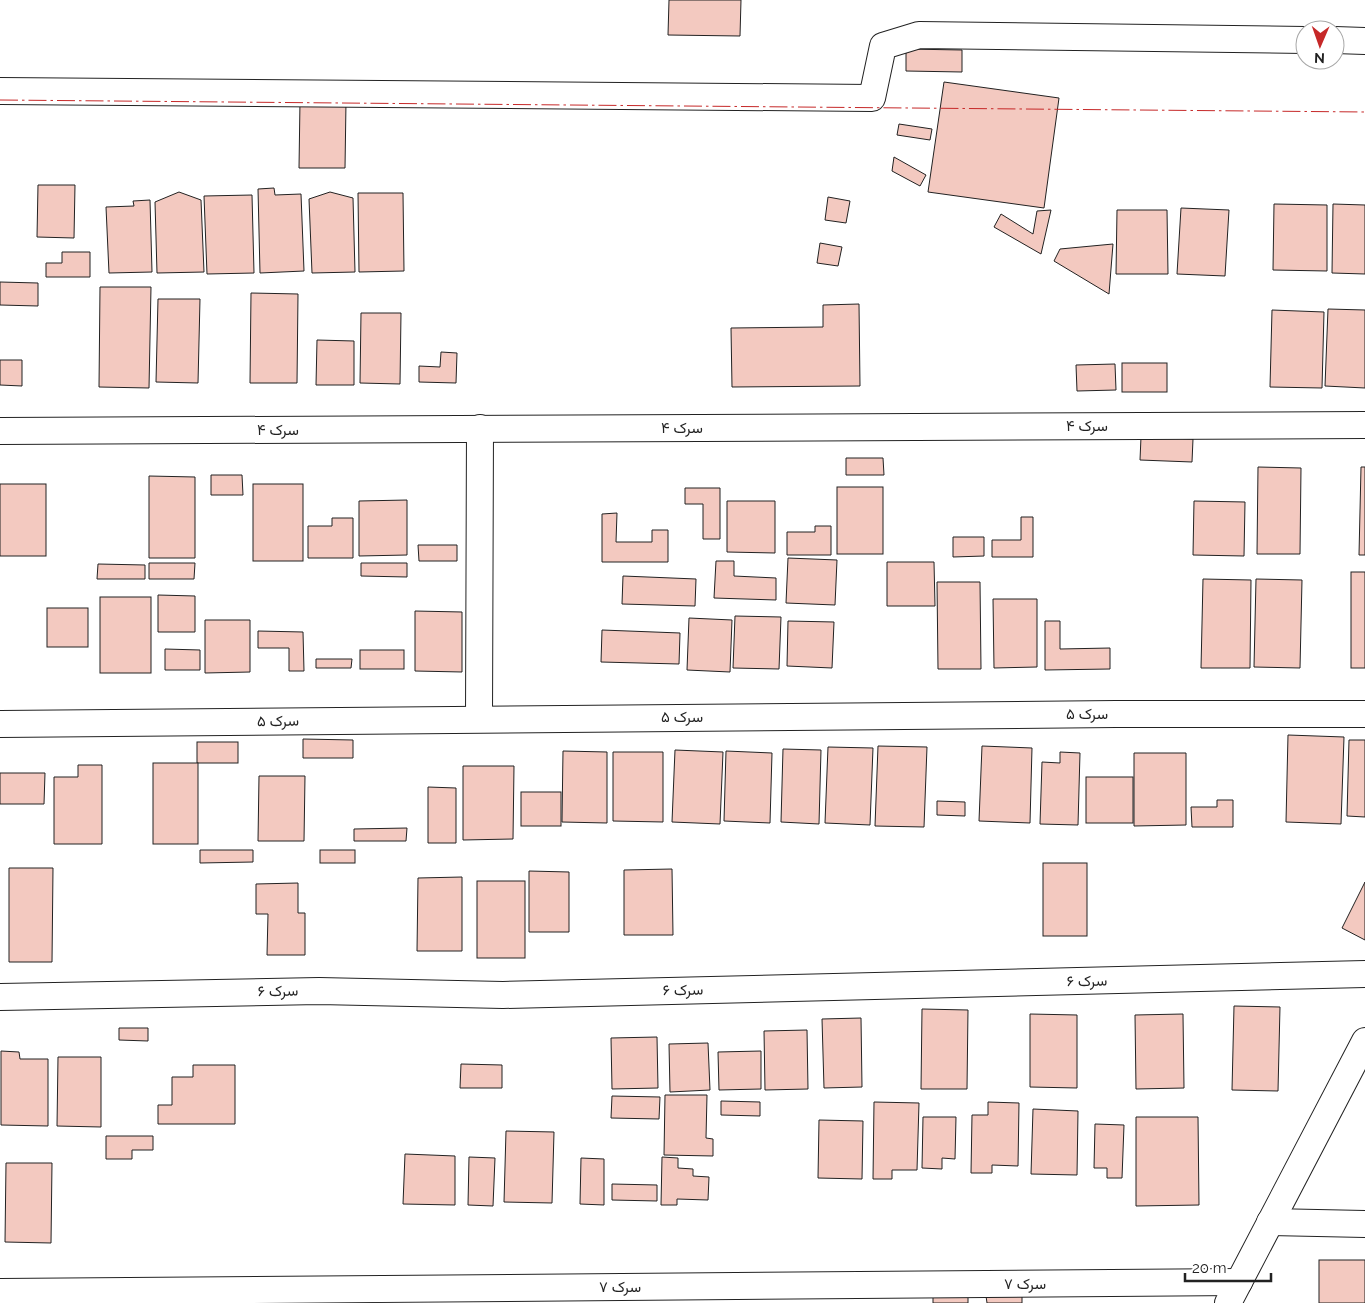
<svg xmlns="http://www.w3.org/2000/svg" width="1365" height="1303" viewBox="0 0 1365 1303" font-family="Raleway,Vazirmatn,sans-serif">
<rect width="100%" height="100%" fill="#fff"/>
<!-- building -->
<g fill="#f3c9c0" stroke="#222">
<path d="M669,0h72l-1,36 -72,-1z"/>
<path d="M906,49l56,1v22l-56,-1z"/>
<path d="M944,82l115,16 -15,110 -116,-16z"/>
<path d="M300,101l46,1 -1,66h-46z"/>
<path d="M899,124l33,5 -2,11 -33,-5z"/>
<path d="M894,157l32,18 -6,11 -28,-15z"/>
<path d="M38,185h37l-1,53 -37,-1z"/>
<path d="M274,188l1,7 26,-1 3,77 -44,2 -2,-84z"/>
<path d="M179,192l22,8 3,72 -47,1 -2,-71z"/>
<path d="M330,192l23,6 2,74 -43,1 -3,-74z"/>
<path d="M358,193h45l1,78 -45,1z"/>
<path d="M252,195l2,78 -47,1 -3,-78z"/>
<path d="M828,197l22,4 -4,22 -21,-3z"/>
<path d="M150,200l2,72 -43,1 -3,-66 28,-1 -1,-5z"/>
<path d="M1274,204l53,1v66l-54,-1z"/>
<path d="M1333,204l32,1v69l-33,-1z"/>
<path d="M1181,208l48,2 -4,66 -48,-2z"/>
<path d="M1051,210l-10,44 -47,-27 7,-13 32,20 4,-23z"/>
<path d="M1117,210h50l1,64h-52z"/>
<path d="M820,243l22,4 -4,19 -21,-3z"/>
<path d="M1113,244l-4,50 -55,-33 6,-12z"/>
<path d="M62,252h28v25h-44v-14h16z"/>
<path d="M0,282l38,1v23l-38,-1z"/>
<path d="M100,287h51l-2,101 -50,-1z"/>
<path d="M251,293l47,1 -1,89h-47z"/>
<path d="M158,299h42l-2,84 -42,-1z"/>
<path d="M859,304l1,82 -128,1 -1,-59 92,-1v-22z"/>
<path d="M1328,309l37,1v78l-40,-2z"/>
<path d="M1272,310l52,2 -2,76 -52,-1z"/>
<path d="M361,313h40l-1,71 -40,-1z"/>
<path d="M317,340l37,1v44h-38z"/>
<path d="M441,352l16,1 -1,30 -37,-1v-16l21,1z"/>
<path d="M0,360h22v26l-22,-1z"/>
<rect x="1122" y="363" width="45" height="29"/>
<path d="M1115,364l1,26 -39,1 -1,-26z"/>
<path d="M1141,437l52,2 -1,23 -52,-2z"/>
<path d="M846,458h37l1,17h-38z"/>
<path d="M1258,467l43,1 -1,86h-43z"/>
<path d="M1361,467h4v88h-6z"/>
<path d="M211,475h31l1,20h-32z"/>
<path d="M149,476l46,1v81h-46z"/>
<rect x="0" y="484" width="46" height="72"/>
<rect x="253" y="484" width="50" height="77"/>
<rect x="837" y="487" width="46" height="67"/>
<path d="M685,488h35v51h-17v-35h-18z"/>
<path d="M407,500v55l-48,1v-55z"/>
<path d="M727,501h48v52l-48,-1z"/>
<path d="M1194,501l51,1 -1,54 -51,-1z"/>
<path d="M617,513l-1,29h36v-12h16v32h-66v-48z"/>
<path d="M1021,517h12v40h-41v-17h29z"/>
<path d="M332,518h21v40h-45v-32h24z"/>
<path d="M815,526h16v29h-44v-23h28z"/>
<path d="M953,537h31v19l-31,1z"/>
<path d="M418,545h39v16h-38z"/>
<path d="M788,558l49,2 -2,45 -49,-2z"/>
<path d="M716,561h18v15l42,2v22l-62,-2z"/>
<path d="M887,562h47l1,44h-48z"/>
<path d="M149,563h46l-1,16h-45z"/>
<path d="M361,563h46v14l-46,-1z"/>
<path d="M98,564l47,1v14h-48z"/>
<rect x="1351" y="572" width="14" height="96"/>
<path d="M623,576l73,3 -1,27 -73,-2z"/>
<path d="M1203,579l48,1 -1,88h-49z"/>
<path d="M1256,579l46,1 -2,88 -46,-1z"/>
<path d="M937,582h43l1,87h-43z"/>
<path d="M158,595l37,1v36h-37z"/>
<rect x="100" y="597" width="51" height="76"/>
<path d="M993,599h44v68l-43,1z"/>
<rect x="47" y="608" width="41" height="39"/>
<path d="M415,611l47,1v60l-47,-1z"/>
<path d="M735,616l46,1 -2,52 -46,-1z"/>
<path d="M689,618l43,2 -2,52 -43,-2z"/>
<path d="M205,620h45v52l-45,1z"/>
<path d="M788,621l46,1 -2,46 -45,-2z"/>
<path d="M1045,621h15v28l50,-1v21l-65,1z"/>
<path d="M602,630l78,3 -1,31 -78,-2z"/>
<path d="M258,631l45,1 1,39h-15v-23h-31z"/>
<path d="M165,649l35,1v20h-35z"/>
<rect x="360" y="650" width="44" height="19"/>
<path d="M316,659h36l-1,9h-35z"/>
<path d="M1288,735l56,2 -3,87 -55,-2z"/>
<path d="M303,739l50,1v18h-50z"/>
<path d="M1349,740h16v77l-18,-1z"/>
<rect x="197" y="742" width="41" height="21"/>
<path d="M878,746l49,1 -3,80 -49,-1z"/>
<path d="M982,746l50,2 -2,75 -51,-2z"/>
<path d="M828,747l45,1 -3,77 -45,-2z"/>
<path d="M783,749l38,1 -2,74 -38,-2z"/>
<path d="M675,750l48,2 -3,72 -48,-2z"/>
<path d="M563,751l44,1v71l-45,-1z"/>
<path d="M726,751l46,2 -2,70 -46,-2z"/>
<path d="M613,752h50v70l-50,-1z"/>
<path d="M1060,752l20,1 -2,72 -38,-1 2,-62 18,1z"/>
<path d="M1134,753h52v72l-52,1z"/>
<rect x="153" y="763" width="45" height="81"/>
<path d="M78,765h24v79h-48v-67h24z"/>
<path d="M463,766h51l-1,73 -50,1z"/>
<path d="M0,773h45l-1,31h-44z"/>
<path d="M259,776h46l-1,65h-46z"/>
<rect x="1086" y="777" width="47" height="46"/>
<path d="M428,787l28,1v55h-28z"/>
<rect x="521" y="792" width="40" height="34"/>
<path d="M1217,800h16v27h-41l-1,-20h26z"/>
<path d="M937,801l28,1v14l-28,-1z"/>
<path d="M407,828l-1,13h-52v-12z"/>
<path d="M200,850h53v12l-53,1z"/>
<rect x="320" y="850" width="35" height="13"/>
<rect x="1043" y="863" width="44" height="73"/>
<path d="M9,868h44l-1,94h-43z"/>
<path d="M672,869l1,66h-49v-65z"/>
<path d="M529,871l40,1v60h-40z"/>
<path d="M462,877v74h-45l1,-73z"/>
<rect x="477" y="881" width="48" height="77"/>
<path d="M1365,882v58l-23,-12z"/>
<path d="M298,883v30h7v42h-38l1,-41h-12v-30z"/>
<path d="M1234,1006l46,1 -2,84 -46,-1z"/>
<path d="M922,1009l46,1 -1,79h-46z"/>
<path d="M1030,1014l47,1v73l-47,-1z"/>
<path d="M1183,1014l1,74 -48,1 -1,-74z"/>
<path d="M861,1018l1,69 -38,1 -2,-69z"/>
<path d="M119,1028h29v13l-29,-1z"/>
<path d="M807,1030l1,59 -43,1 -1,-59z"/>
<path d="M657,1037l1,51 -46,1 -1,-51z"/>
<path d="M708,1043l2,47 -40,2 -1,-48z"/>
<path d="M1,1051l18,1 1,7h28v67l-47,-1z"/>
<path d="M761,1051v38l-42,1 -1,-38z"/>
<path d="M58,1057h43v70l-44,-1z"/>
<path d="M461,1064l41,1v23h-42z"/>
<path d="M193,1065h42v59h-77v-19h14v-28h21z"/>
<path d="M665,1095h42l-1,43 7,1v17l-49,-1z"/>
<path d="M612,1096l48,1 -1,22 -48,-1z"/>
<path d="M721,1101l39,1v14l-39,-1z"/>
<path d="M874,1102l45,1 -2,67h-25v9h-19z"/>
<path d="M988,1102l31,1 -1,63 -26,-1v8h-21l1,-58h16z"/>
<path d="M1033,1109l45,2 -1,64 -46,-1z"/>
<path d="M923,1117h33l-1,42 -13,-1v11l-20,-1z"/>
<path d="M1136,1117h62l1,88 -63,1z"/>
<path d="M819,1120l44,1 -1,58 -44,-1z"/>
<path d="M1095,1124l29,1 -2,53h-15v-10h-13z"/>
<path d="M506,1131l48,1 -2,71 -48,-1z"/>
<path d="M106,1136h47v14h-21v9h-26z"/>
<path d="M405,1154l50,2v49l-52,-1z"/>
<path d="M469,1157l26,1 -2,48 -25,-1z"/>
<path d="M662,1157l16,1v10l15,1v7l16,1 -1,23 -31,-1v6h-16z"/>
<path d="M581,1158l23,1v46l-24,-1z"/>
<path d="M6,1163h46l-1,80 -46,-1z"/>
<path d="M612,1184l45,1v16l-45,-1z"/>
<rect x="1319" y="1260" width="46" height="43"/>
<path d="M933,1296l35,1v6h-35z"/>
<path d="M986,1296h36v7h-35z"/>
</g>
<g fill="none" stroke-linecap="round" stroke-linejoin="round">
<!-- minor casing -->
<g stroke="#222" stroke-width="28">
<g id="minor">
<path d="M1335,40l30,1"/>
<path d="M0,91l872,7 11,-52 36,-11 386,5"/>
<path d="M0,431l1365,-6"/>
<path d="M479,719l1,-291"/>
<path d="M0,724l1116,-10h249"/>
<path d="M0,997l319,-6 184,4 862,-21"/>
<path d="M1270,1222l95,2"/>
<path d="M0,1292l1239,-10"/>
<path d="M1228,1303l137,-262"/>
</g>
</g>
<!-- minor -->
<use href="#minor" stroke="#fff" stroke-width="26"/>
<!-- power -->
<path stroke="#c62828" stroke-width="1" stroke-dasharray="18 4 2.5 4" stroke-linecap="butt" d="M0,100l1365,12"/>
</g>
<g text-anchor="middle" stroke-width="4" stroke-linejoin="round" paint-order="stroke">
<!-- street labels -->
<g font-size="15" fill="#222" stroke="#fff">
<text x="1087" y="431">سرک ۴</text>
<text x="682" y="433">سرک ۴</text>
<text x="278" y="435">سرک ۴</text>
<text x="1087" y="719">سرک ۵</text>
<text x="682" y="722">سرک ۵</text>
<text transform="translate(278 721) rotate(-1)" y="5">سرک ۵</text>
<text transform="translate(1087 981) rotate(-1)" y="5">سرک ۶</text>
<text transform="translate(683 990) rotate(-1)" y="5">سرک ۶</text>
<text transform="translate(278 991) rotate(-1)" y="5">سرک ۶</text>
<text x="1025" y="1289">سرک ۷</text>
<text x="620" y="1292">سرک ۷</text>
</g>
</g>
<!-- north arrow -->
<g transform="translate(1320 45) rotate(182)"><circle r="24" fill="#ffffff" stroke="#a7a7a7"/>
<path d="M0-4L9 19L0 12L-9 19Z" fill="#c62828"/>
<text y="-8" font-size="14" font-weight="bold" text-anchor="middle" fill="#222222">N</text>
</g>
<!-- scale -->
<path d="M1185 1273v8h86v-8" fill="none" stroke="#222222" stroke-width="2.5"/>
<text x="1192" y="1273" font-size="15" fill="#222222" stroke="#ffffff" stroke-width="4" paint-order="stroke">20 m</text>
</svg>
